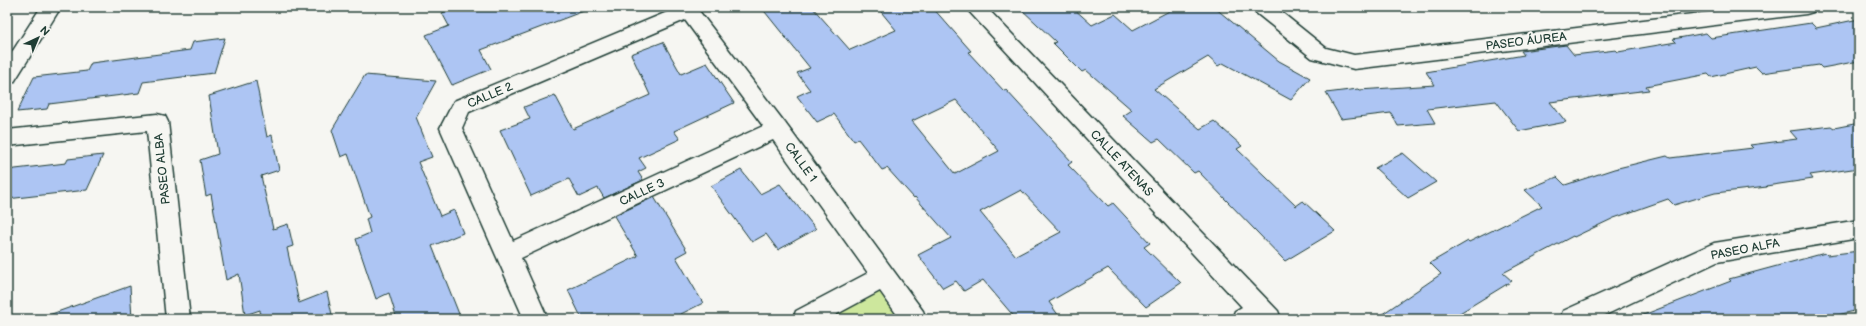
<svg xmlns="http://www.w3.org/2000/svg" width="1866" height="326" viewBox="0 0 1866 326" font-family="'Balsamiq Sans',sans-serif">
<rect width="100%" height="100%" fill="#f6f6f2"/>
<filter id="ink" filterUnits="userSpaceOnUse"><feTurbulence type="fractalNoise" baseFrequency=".025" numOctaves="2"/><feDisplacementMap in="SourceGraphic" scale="8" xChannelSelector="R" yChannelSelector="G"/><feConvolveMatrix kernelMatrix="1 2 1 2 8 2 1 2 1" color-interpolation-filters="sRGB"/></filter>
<g filter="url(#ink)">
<!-- green -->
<path fill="#cde79d" stroke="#769268" d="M881,289l21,30h-76z"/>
<!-- building -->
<g fill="#adc5f3" stroke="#1f3d34" fill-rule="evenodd">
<path d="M458,7h131v2l-108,41 10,19 -39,16 -26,-50 23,-9 -7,-13z"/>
<path d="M761,7h51l38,43 46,-20 -19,-23h55l39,44 -3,1 36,39 2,-1 66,72 -4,3 40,41 5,-3 37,40 -6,4 37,36 -35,24 -38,-39 -59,34 12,17h-45l-33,-39 -19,11 -8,-10 -13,7 -25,-33 33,-17 -36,-41 -1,1 -27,-30 -5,2 -24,-31 -4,2 -20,-27 -17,8 -20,-26 13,-6 -13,-17 13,-5zM956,100l43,51 -44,23 -43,-53zM1021,190l40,42 -45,24 -36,-44z"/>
<path d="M1019,7h53l20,18 23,-11 18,16 44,-23h37l65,54 31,17 -19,22 -68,-37 -5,3 -10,-9 -54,32 46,40 14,-8 28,25 -5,3 59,57 7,-5 32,30 -50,30 -87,-90 -4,2 -35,-34 -6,3 -30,-26 9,-6 -46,-40 -4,2 -29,-29 3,-1z"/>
<path d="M1859,19v42l-37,7 -3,-3 -57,8 -6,-6 -45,10 -3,-3 -62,12 3,4 -99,12 16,20 -47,9 -23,-30 -69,8 8,14 -37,3 -7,-13 -50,6 -15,-26 32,-4 1,1 76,-5 -9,-13 98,-17 -3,-4 45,-6 8,10 42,-5 2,2 58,-10 -3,-3 33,-6 5,5 100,-15 5,5z"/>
<path d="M225,38l-11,35 -71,9 -4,11 -90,11 -2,5 -30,3 17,-35 53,-6 4,-8 99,-13 3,-8z"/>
<path d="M663,42l18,32 26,-11 27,40 -60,28 6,8 -41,19 7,10 -8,4 5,8 -39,18 -6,-10 -19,9 -10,-18 -38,17 -31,-66 30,-11 -6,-12 31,-12 18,34 77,-34 -19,-41z"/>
<path d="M365,75l71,6 -20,36 16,40 -14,5 22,54 14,-6 9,23 -31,13 29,73h-64l-8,-26 -13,6 -20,-60 14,-6 -4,-14 4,-2 -22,-63 -7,3 -9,-27z"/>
<path d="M256,81l11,56 5,-2 7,35 -18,6 12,53 15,-5 5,22 -6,2 12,55 28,-11 6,27h-72l-1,-9 -15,5 -6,-41 -13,6 -15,-86 -5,2 -6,-36 18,-6 -9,-58z"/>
<path d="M1859,123v45l-49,7 3,4 -47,7 1,1 -52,6 -41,12 -6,-6 -54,19 -40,19 -1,-1 -70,37 9,8 -62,38h-75l66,-45 -11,-11 38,-22 1,1 73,-36 -17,-16 32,-13 8,8 49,-16 53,-13 3,2 83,-10 -3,-3 47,-6 -7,-8 41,-5 3,2z"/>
<path d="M1403,153l33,29 -28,16 -33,-30z"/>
<path d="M103,155l-16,35 -80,9v-29l59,-7 2,-4z"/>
<path d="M741,170l19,24 20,-10 36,45 -38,21 -12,-16 -14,8 -41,-56z"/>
<path d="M654,197l33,54 -11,6 27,46 -32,16h-89l-14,-29 70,-34 -24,-40z"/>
<path d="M1859,251v59l-39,9h-182v-2l93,-36 -2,-2 96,-26 2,2z"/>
<path d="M130,286l2,33h-85l-1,-3z"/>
</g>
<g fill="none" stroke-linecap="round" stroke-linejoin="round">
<!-- street casing -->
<g stroke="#1f3d34" stroke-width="3">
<g id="street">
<path d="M41,7h20l-47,75 -7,2v-24z"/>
<path d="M676,7h20l89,116 138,188 3,8h-26l-20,-28 -52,28h-35l3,-8 72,-38 -95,-133 -252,118 27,61h-24l-84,-191 14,-27 223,-93zM685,20l78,106 -250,115 -51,-113 7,-16z"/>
<path d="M965,7h21l292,304 3,8h-49l3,-8 7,-4z"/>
<path d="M1252,7h23l51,41 28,7 397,-48h65l-3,5 -7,2 -452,55 -42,-11 -57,-46z"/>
<path d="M157,114l8,2 3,6 22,197h-24l-19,-188 -140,15v-16z"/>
<path d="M1859,220v18l-142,24 -120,57h-37l3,-8 151,-68z"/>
</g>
</g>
<!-- street -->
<use href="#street" fill="#f6f6f2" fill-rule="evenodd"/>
</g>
</g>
<g text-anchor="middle" stroke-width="4" stroke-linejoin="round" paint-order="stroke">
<!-- street labels -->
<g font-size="12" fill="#1f3d34" stroke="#f6f6f2">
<text transform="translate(1526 41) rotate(-7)" y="4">PASEO ÁUREA</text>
<text transform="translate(490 95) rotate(-23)" y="4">CALLE 2</text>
<text transform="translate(801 162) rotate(54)" y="4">CALLE 1</text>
<text transform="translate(1122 163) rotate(47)" y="4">CALLE ATENAS</text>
<text transform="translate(162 169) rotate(-96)" y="4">PASEO ALBA</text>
<text transform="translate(642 192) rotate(-25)" y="4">CALLE 3</text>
<text transform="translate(1745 249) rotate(-11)" y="4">PASEO ALFA</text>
</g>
</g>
<!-- margin -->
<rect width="1866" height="326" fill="none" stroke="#f6f6f2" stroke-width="24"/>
<rect x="12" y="12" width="1842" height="302" fill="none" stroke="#1f3d34" stroke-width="1.5" filter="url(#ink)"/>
<!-- north arrow -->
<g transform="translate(38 38) rotate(44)" stroke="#f6f6f2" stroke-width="3" paint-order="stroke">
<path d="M0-3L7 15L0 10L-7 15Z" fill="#1f3d34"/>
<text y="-6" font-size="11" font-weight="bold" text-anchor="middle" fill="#1f3d34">N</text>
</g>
</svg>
